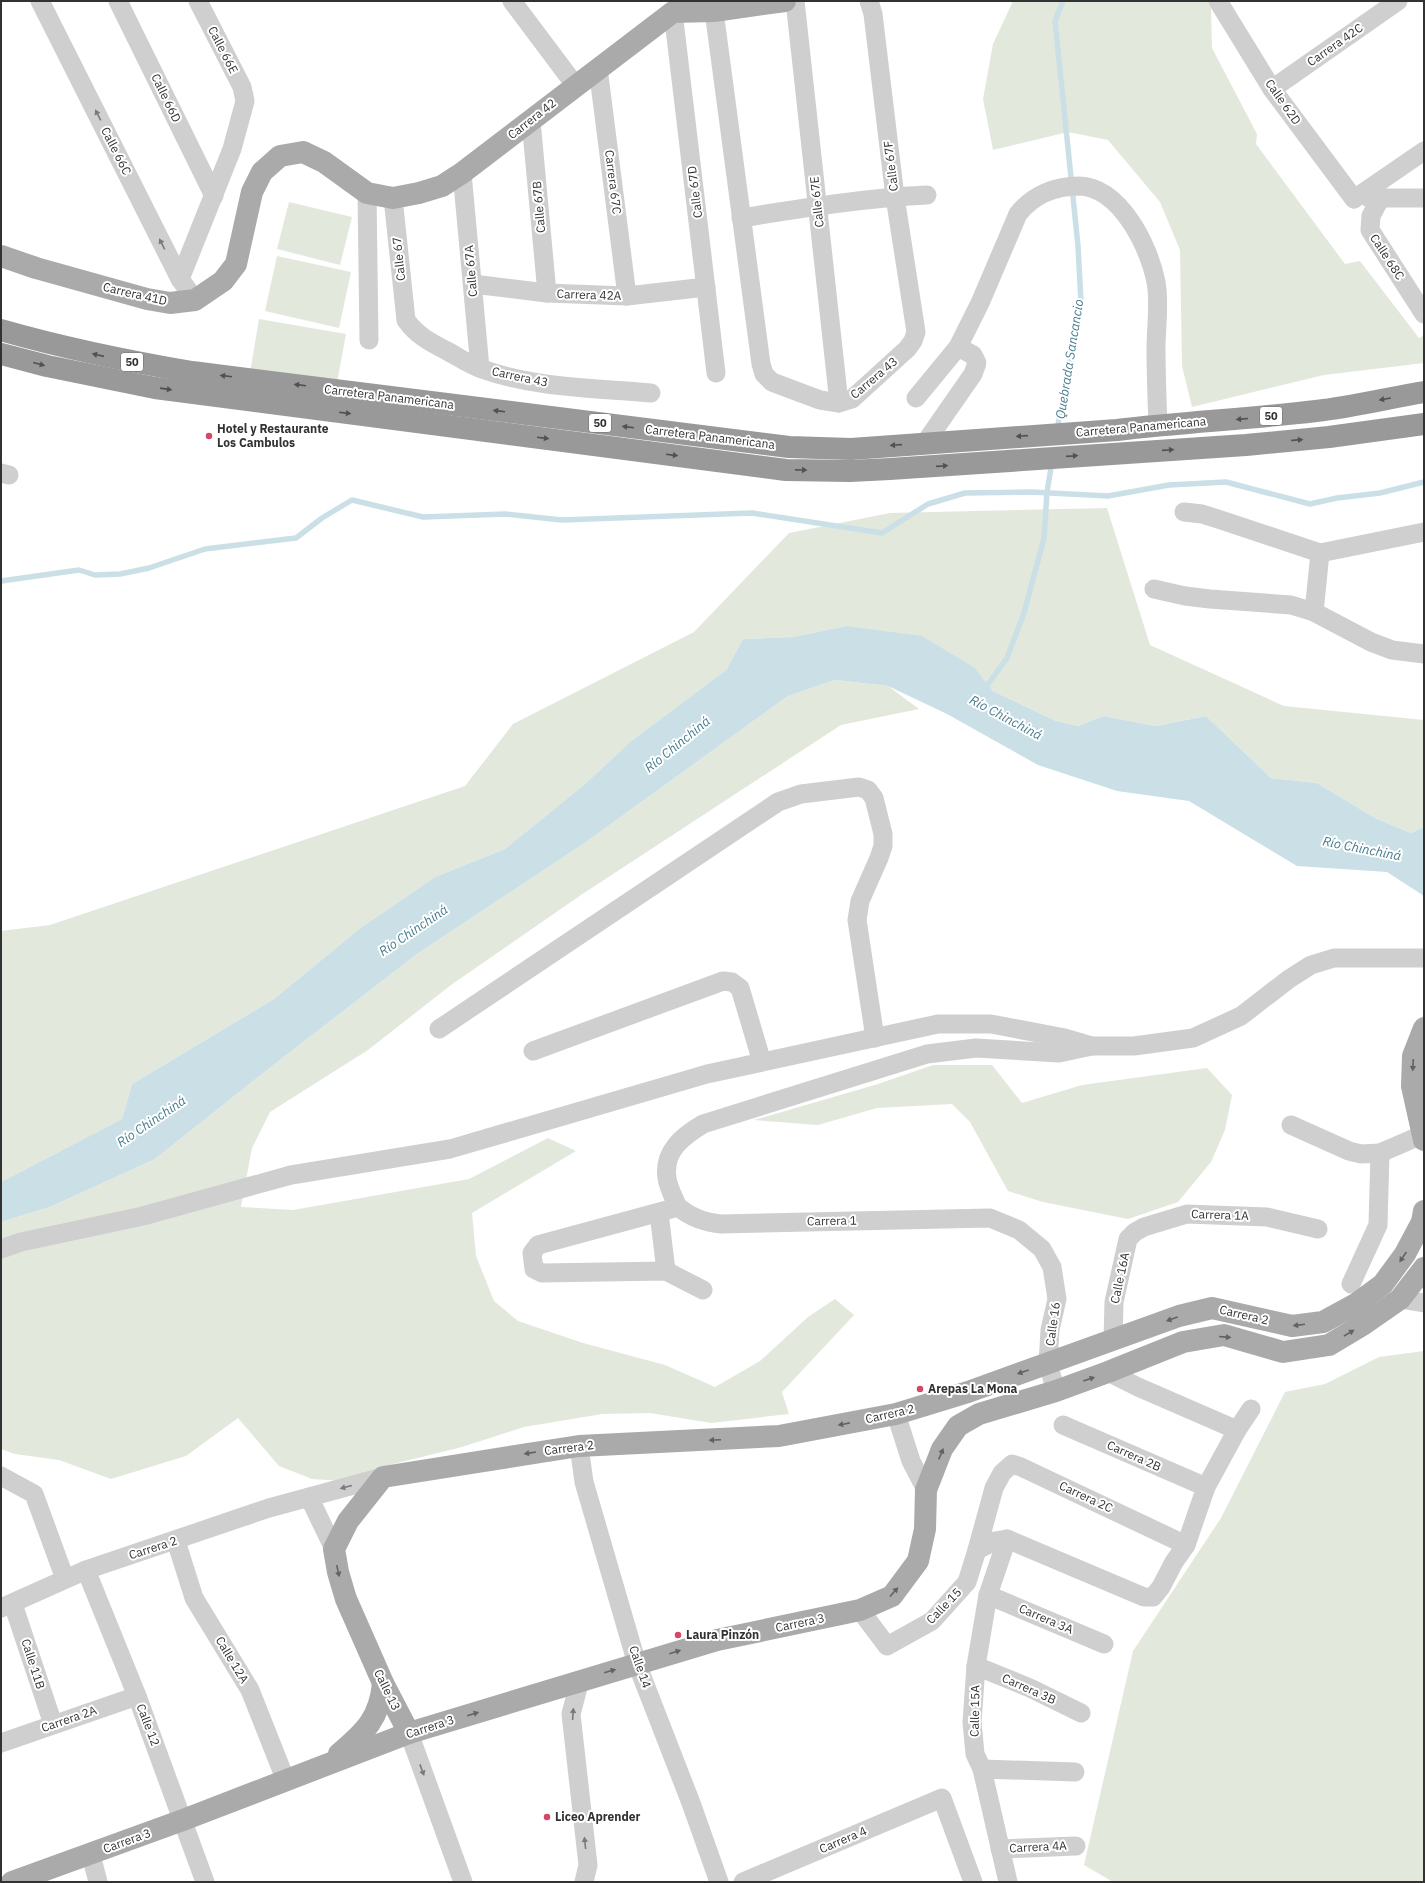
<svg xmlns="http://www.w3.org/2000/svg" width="1425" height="1883" viewBox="0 0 1425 1883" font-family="'IBM Plex Sans',sans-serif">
<rect width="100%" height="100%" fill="#fff"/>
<!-- green -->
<g fill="#e3e8dc">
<path d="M1013,1h205l-7,6 1,41 45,86 -1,10 89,120 15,-3 59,77 5,-3v28l-100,12 -132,32 -10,-41 -2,-116 -20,-48 -52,-62 -40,-8 -75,18 -10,-51 10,-55z"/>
<path d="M289,202l63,15 -12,48 -63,-16z"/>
<path d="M277,256l74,16 -12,56 -74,-17z"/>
<path d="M259,319l87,15 -10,54 -86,-15z"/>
<path d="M1107,508l43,137 134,61 140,14v107l-13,6 -36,-15 -58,-35 -46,-5 -65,-62 -50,10 -52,-10 -26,10 -22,-5 -63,-30 -18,-23 -129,-42 -53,11 -50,2 -17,31 -96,72 -45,42 -80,65 -70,28 -76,52 -85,70 -142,85 -10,35 -121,63v-251l49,-6 415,-139 48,-62 181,-92 95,-99 101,-20z"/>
<path d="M835,680l53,6 31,23 -78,16 -260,170 -130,90 -83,65 -98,62 -18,36 -11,59 52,3 176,-31 79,-41 28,13 -104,62 4,43 18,45 24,20 65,22 82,22 50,22 45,-26 48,-44 27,-18 19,16 -72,77 7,22 -78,9 -61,-10 -48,1 -78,13 -62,20 -77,19 -42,15 -31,-2 -33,-13 -41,-48 -52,38 -75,23 -52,-19 -44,-6 -14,-5v-227l49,-15 105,-48 121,-96 141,-109 169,-112 202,-146z"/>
<path d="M933,1065h59l30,38 60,-18 125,-17 25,27 -7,35 -14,32 -33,40 -50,17 -85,-17 -35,-11 -38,-69 -18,-18 -75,4 -59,17 -64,-5 124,-36z"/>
<path d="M1424,1351v531h-311l-29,-17 49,-214 88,-133 64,-126 40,-8 54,-27z"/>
</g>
<!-- water -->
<path fill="#cae0e6" d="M846,626l76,10 53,32 18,23 63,30 22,5 26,-10 52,10 50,-10 65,62 46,5 58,35 36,15 13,-6v69l-37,-24 -90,-6 -108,-65 -72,-10 -79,-26 -91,-51 -59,-28 -53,-6 -47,16 -202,146 -169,112 -141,109 -121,96 -105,48 -49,15v-40l121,-63 10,-35 142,-85 85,-70 76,-52 70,-28 80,-65 45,-42 96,-72 17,-31 50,-2z"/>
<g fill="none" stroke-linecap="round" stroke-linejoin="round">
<!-- stream -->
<g stroke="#cae0e6" stroke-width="5.5">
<path d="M1057,430l24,-128 -3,-56 -23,-225 8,-20"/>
<path d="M1,581l78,-11 16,5 25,-1 29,-6 56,-19 91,-11 26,-20 30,-18 71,17 83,-3 56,6 190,-7 130,20 46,-29 37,-11 66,-1 77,4 61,-11 57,-3 84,22 27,-6 43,-5 44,-11"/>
<path d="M984,690l23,-32 17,-45 20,-75 3,-46 5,-30"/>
</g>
<!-- minor -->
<g stroke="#cfcfcf" stroke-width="19">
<path d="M40,1l140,278 15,21"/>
<path d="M118,1l96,195"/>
<path d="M512,1l63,84"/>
<path d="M795,1l44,402"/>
<path d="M1218,1l54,88 82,110"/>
<path d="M714,11l47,353 3,10 8,8 48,18 19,3 13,-4 55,-50 6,-8 3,-9 -21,-135 -22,-183 -4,-13"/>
<path d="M673,12l43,361"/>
<path d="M598,68l29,228"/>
<path d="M1272,89l126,-88"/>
<path d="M531,121l16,172"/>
<path d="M462,173l18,195"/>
<path d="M367,193l2,147"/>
<path d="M1381,197l-10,19 -1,14 54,84"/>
<path d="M393,198l13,122c11,16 26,23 43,32 11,6 21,13 33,17 53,19 112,19 169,24"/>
<path d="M1369,198h55"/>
<path d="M1354,199l70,-48"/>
<path d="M741,218c62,-10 124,-20 186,-23"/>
<path d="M180,279l52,-130 13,-48 -3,-14 -44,-86"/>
<path d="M473,284l74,9 80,3 79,-9"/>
<path d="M916,398l42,-51 22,-44 38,-89c15,-19 37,-28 61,-28 41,1 70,60 77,96 4,21 0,45 0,67 0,25 1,51 2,76"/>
<path d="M925,443l48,-69 4,-11 -4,-8 -15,-8"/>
<path d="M1,473l8,2"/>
<path d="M1184,512l18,2 19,6 99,33 104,-21"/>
<path d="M1154,589l31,7 25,3 81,6 23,7 57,30 21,8 32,4"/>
<path d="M1314,612l6,-59"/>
<path d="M439,1029l339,-227 23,-8 58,-7 9,3 6,8 9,36v12l-4,12 -19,43 -3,19 18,118"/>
<path d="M533,1051l190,-70 9,1 8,6 22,74"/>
<path d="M1291,1125l58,26 12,3 19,-1 -2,72 -27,59"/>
<path d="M1380,1153l44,-19"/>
<path d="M678,1207c-4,-9 -10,-20 -11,-29 -4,-27 16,-42 36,-54l224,-70 49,-6 83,5 33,-7h42l59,-8 48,-22 48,-37 22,-14 23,-7h90"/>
<path d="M678,1207c14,11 26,15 43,17l269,-6 29,12 23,19 10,18 5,32 -7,31 -2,34 8,27"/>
<path d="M678,1207l-140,38 -6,8 2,16 8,4 124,-2 37,19"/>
<path d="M659,1213l7,58"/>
<path d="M1,1249l20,-7 122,-26 148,-41 159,-26 257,-75 231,-50h53l74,14 27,8"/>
<path d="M1400,1299l24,4"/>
<path d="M1113,1340l1,-38 14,-63 7,-7 9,-5 43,-13 80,3 51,12"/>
<path d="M1108,1372l30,15 99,43"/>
<path d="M896,1414l15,47 15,29"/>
<path d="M1063,1425l143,62"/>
<path d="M579,1446l5,36 53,182 54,139 28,79"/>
<path d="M1,1476l33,18 31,85"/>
<path d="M309,1497l25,52"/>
<path d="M1007,1539l-19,56 -12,71 -4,56 3,32 7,15 26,113"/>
<path d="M176,1541l18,57 56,92 36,91"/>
<path d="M977,1550l18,-9 12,-2 137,58h9l8,-10 13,-25 12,-17 20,-58 31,-57 14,-21"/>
<path d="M86,1570l51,126 68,186"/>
<path d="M988,1595l116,49"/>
<path d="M13,1604l40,120"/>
<path d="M1,1608l85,-38 183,-62 114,-31"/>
<path d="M860,1610l27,36 45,-25 35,-39 10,-32 17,-62 8,-15 10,-9 9,3 165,78"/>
<path d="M976,1666l54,22 51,25"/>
<path d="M580,1680l-9,34 17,151 -4,17"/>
<path d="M409,1733l54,149"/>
<path d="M1,1743l136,-47"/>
<path d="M982,1769l93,3"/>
<path d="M1000,1849l76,-3"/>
<path d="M91,1855l7,27"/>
<path d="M743,1882l199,-84 31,84"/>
</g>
<!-- major -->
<g stroke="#aaa" stroke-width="22">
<path d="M1,256l35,12 111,31 23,4 25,-3 28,-19 13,-17 16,-72 10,-20 18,-16 23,-4 21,10 43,31 26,5 26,-5 23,-7 20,-13 211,-161 41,-1 71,-10"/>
<path d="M1424,1028l-11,28 -1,30 12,54"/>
<path d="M409,1733l-26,-50 -37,-84 -8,-27 -4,-23 14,-28 35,-44 196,-31 200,-10 117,-22 72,-22 211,-76 33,-8 80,18 31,-4 33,-18 27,-20 22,-30 17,-32 2,-11"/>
<path d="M339,1754c26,-22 41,-36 44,-71"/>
<path d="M12,1882l171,-62 226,-87 308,-93 143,-30 32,-14 26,-35 7,-32 1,-39 16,-41 16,-23 21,-12 77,-23 52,-19 75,-30 41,-7 59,17 46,-7 35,-21 36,-25 24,-31"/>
</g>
<!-- highway -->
<g stroke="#999" stroke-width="22">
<path d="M1,330c63,18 126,31 191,42l597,75 62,2 266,-19c66,-8 133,-11 199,-19 36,-4 72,-13 108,-19"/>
<path d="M1,354l46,12 108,22 631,82 64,1 40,-2 356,-24 83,-8 95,-13"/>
</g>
</g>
<!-- one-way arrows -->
<defs><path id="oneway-solid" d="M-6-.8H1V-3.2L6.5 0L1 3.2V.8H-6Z"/></defs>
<g fill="#797979">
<use href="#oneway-solid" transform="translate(98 115) rotate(-117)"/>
<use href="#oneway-solid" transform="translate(162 244) rotate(-117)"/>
<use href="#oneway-solid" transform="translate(346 1487) rotate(165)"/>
<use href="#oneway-solid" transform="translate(573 1714) rotate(-86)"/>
<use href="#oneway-solid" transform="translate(422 1770) rotate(70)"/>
<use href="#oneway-solid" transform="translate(585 1843) rotate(-96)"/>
</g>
<g fill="#515151">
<use href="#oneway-solid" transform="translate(98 355) rotate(-167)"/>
<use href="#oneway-solid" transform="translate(39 364) rotate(15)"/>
<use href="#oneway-solid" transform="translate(226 376) rotate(-173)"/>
<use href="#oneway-solid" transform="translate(300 385) rotate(-173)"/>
<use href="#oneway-solid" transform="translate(166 389) rotate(8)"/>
<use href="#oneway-solid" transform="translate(1385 399) rotate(170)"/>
<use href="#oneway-solid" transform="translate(499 411) rotate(-173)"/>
<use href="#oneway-solid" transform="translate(345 413) rotate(7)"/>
<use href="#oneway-solid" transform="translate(1242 419) rotate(175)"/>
<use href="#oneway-solid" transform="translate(628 427) rotate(-173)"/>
<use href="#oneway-solid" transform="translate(1022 436) rotate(176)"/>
<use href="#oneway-solid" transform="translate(543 438) rotate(7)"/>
<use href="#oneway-solid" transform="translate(1297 440) rotate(-5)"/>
<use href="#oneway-solid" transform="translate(896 445) rotate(176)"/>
<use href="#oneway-solid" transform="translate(1168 450) rotate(-4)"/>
<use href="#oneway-solid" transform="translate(672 455) rotate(7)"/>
<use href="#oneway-solid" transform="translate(1072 456) rotate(-4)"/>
<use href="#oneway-solid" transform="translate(942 466) rotate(-4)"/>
<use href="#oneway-solid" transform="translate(801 470) rotate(1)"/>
</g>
<g fill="#626262">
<use href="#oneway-solid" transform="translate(1413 1065) rotate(93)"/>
<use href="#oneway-solid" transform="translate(1403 1257) rotate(124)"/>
<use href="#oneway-solid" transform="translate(1172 1319) rotate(160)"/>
<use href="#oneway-solid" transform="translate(1299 1325) rotate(173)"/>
<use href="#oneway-solid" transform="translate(1349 1333) rotate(-31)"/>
<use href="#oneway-solid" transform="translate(1225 1337) rotate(5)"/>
<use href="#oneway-solid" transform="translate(1023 1372) rotate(161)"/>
<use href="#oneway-solid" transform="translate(1089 1379) rotate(-19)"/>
<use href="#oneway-solid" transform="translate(844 1424) rotate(169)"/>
<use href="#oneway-solid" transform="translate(715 1440) rotate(178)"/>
<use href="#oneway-solid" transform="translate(530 1453) rotate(171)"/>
<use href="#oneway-solid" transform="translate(941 1454) rotate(-67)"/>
<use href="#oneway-solid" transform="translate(338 1571) rotate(78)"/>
<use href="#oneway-solid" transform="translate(894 1592) rotate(-48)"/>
<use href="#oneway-solid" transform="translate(675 1652) rotate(-17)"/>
<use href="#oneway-solid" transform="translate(610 1671) rotate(-16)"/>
<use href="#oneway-solid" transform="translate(473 1714) rotate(-17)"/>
</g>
<!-- markers -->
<g fill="#d54766" stroke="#fff" stroke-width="1.5">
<circle cx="209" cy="436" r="4"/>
<circle cx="920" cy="1389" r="4"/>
<circle cx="678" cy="1635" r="4"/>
<circle cx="547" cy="1817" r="4"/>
</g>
<g text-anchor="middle" stroke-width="4" stroke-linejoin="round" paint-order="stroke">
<!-- shield labels -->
<g fill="#fff" stroke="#707070" stroke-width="1">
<rect x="121" y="353" width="22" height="18" rx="3"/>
<rect x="1260" y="407" width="22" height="18" rx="3"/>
<rect x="589" y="414" width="22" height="18" rx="3"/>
</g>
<g font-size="11" font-weight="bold" fill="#323232">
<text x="132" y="366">50</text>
<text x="1271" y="420">50</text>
<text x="600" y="427">50</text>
</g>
<!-- street labels -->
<g font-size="12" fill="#323232" stroke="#fff">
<text transform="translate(1335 45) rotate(-35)" y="4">Carrera 42C</text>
<text transform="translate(223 50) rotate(63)" y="4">Calle 66E</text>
<text transform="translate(166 98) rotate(64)" y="4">Calle 66D</text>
<text transform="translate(1283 102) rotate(55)" y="4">Calle 62D</text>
<text transform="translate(532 119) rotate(-38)" y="4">Carrera 42</text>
<text transform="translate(116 151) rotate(63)" y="4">Calle 66C</text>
<text transform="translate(891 166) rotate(-97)" y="4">Calle 67F</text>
<text transform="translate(613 182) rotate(83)" y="4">Carrera 67C</text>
<text transform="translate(695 192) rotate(-97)" y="4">Calle 67D</text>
<text transform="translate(817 202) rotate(-96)" y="4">Calle 67E</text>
<text transform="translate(539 207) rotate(-95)" y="4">Calle 67B</text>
<text transform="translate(1387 257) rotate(57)" y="4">Calle 68C</text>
<text transform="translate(399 259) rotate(-96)" y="4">Calle 67</text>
<text transform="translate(471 271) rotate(-95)" y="4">Calle 67A</text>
<text transform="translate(135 294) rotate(13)" y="4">Carrera 41D</text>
<text transform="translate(589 295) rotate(2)" y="4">Carrera 42A</text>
<text transform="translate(520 377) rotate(12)" y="4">Carrera 43</text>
<text transform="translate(874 378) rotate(-40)" y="4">Carrera 43</text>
<text transform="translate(389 397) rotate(7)" y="4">Carretera Panamericana</text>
<text transform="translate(1141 427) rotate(-5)" y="4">Carretera Panamericana</text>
<text transform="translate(710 437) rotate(7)" y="4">Carretera Panamericana</text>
<text transform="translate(1220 1215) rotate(2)" y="4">Carrera 1A</text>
<text transform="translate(832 1221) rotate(-1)" y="4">Carrera 1</text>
<text transform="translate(1120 1278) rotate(-78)" y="4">Calle 16A</text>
<text transform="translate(1244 1315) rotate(13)" y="4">Carrera 2</text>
<text transform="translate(1053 1324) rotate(-82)" y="4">Calle 16</text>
<text transform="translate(890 1414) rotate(-13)" y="4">Carrera 2</text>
<text transform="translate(569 1448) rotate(-7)" y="4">Carrera 2</text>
<text transform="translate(1134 1456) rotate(24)" y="4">Carrera 2B</text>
<text transform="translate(1086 1497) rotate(25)" y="4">Carrera 2C</text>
<text transform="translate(153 1548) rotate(-18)" y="4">Carrera 2</text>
<text transform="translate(944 1606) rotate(-46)" y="4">Calle 15</text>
<text transform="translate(1046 1619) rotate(23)" y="4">Carrera 3A</text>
<text transform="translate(800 1623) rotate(-12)" y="4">Carrera 3</text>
<text transform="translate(232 1660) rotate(59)" y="4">Calle 12A</text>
<text transform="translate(33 1664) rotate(72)" y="4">Calle 11B</text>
<text transform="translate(640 1667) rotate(71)" y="4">Calle 14</text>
<text transform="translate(1029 1689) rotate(24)" y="4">Carrera 3B</text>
<text transform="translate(387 1690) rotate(64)" y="4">Calle 13</text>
<text transform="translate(975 1711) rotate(-89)" y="4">Calle 15A</text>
<text transform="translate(69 1719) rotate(-19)" y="4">Carrera 2A</text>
<text transform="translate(148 1725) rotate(69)" y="4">Calle 12</text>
<text transform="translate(430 1727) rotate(-18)" y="4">Carrera 3</text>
<text transform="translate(843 1840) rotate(-23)" y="4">Carrera 4</text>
<text transform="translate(127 1841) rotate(-20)" y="4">Carrera 3</text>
<text transform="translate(1038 1847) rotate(-3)" y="4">Carrera 4A</text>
</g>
<!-- poi labels -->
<g font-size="12" font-weight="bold" fill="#323232" stroke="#fff" text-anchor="start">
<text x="217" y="433">Hotel y Restaurante<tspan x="217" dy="14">Los Cambulos</tspan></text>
<text x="928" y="1393">Arepas La Mona</text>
<text x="686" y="1639">Laura Pinzón</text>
<text x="555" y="1821">Liceo Aprender</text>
</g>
<!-- water labels -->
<g font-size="13" font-style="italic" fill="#467c8d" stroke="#fff">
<text transform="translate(1069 359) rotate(-81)" y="5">Quebrada Sancancio</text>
<text transform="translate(1006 717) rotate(28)" y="5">Río Chinchiná</text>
<text transform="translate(677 744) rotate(-39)" y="5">Río Chinchiná</text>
<text transform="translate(1362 848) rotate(11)" y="5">Río Chinchiná</text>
<text transform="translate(413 930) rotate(-34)" y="5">Río Chinchiná</text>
<text transform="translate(151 1121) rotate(-34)" y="5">Río Chinchiná</text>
</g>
</g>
<!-- border -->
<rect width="1425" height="1883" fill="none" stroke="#323232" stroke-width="4"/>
</svg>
